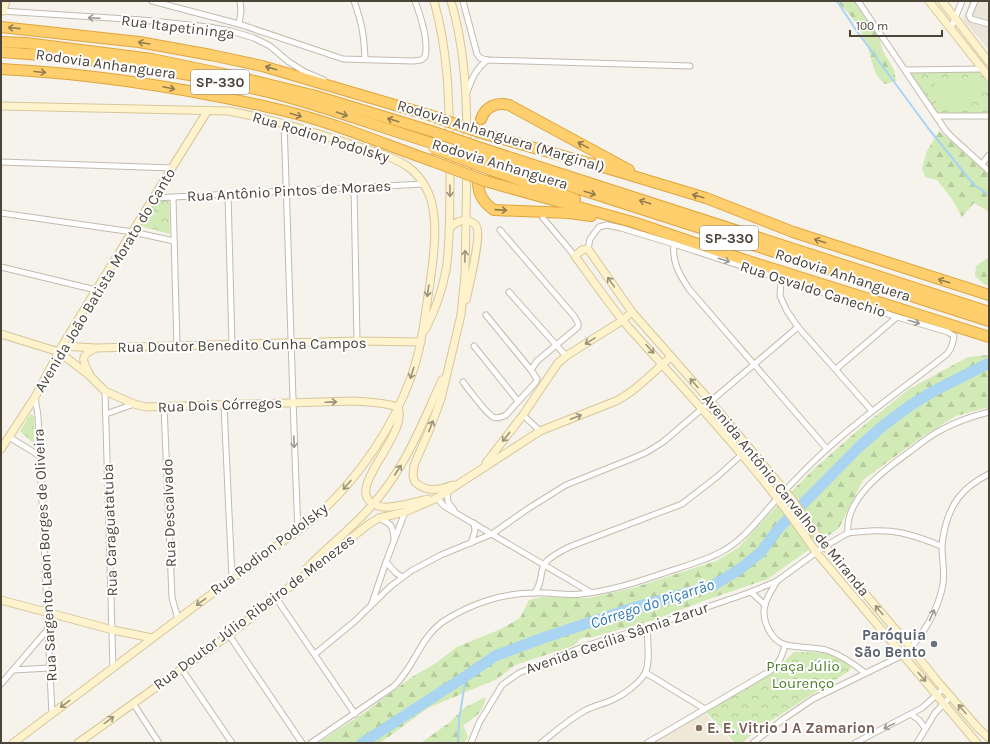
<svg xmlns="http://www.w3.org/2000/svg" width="990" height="744" viewBox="0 0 990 744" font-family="Karla,sans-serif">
<defs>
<pattern id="forest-firs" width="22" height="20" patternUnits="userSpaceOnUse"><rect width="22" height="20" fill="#d2eab5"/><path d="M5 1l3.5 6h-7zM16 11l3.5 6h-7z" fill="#b6ca9c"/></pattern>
<pattern id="park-crowns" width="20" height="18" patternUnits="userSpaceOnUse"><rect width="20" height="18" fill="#d2eab5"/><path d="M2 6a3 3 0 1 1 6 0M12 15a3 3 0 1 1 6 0" fill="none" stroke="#b6ca9c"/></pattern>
</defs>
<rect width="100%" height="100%" fill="#f6f3ec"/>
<!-- residential -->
<path fill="#eae5da" d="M970,1h19v49l-26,-30z"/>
<!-- education -->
<path fill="#efe8d6" d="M705,713l28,30h-79z"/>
<!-- forest -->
<g fill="url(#forest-firs)">
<path d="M834,1h28l12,19 9,31 11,19 2,11 -11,3c-13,-11 -12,-21 -17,-36 -7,-18 -17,-37 -34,-47z"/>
<path d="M939,131l50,42v39l-15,-9 -12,14 -10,-18 -15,-19 -12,-3 -3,-9 5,-17z"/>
<path d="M989,257v29l-5,-2 -9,-8 1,-10z"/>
<path d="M989,355v52l-33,9 -33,20 -60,44 -24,48 -71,51 -62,21 -52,20 -61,17 -12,1 -8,8 -58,19 -18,14 -69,29 -48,35h-62l50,-33 44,-33 24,-14 21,-16 44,-18 19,-11 9,-18 12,-3 48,1 44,-10 83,-27 22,-13 32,-35 44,-44 43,-38 52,-42 59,-32z"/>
<path d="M486,697c-4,16 -9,19 -23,28l5,12 -4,6h-43l29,-21 14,-14z"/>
</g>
<!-- park -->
<g fill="url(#park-crowns)">
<path d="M980,71l9,10v33h-53l-27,-41z"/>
<path d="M169,200l1,34 -30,-8 15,-25z"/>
<path d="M31,413l3,4v27l-14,-13z"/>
<path d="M794,652c18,0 44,-2 57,15l-2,4 -91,58 -16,14h-7l-29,-31 65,-38z"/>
</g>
<!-- pitch -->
<path fill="#d2eab5" d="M979,76l3,25 -45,6 -3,-26z"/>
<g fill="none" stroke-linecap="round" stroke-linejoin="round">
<!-- stream -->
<g stroke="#a9d4f2" stroke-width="2">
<path d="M837,1l19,29 72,98 46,57 15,10"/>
<path d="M458,743l1,-23 7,-44"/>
</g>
<!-- river -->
<path stroke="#a9d4f2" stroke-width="11" d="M362,743l104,-67 29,-20 48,-18 93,-31 76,-21 28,-17 21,-17 18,-24 80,-81 25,-22 27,-20 23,-14 55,-28"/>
<!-- highway-tunnel -->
<path stroke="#d4d0c8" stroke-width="10" stroke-dasharray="10 5" stroke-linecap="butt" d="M478,184l3,-65"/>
<!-- street casing -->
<g stroke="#c2bbae" stroke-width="7">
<g id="street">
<path d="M152,1l87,23 104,35 70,2 8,-1 4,-3c4,-16 -4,-40 -10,-56"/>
<path d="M354,1c8,22 10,34 11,58"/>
<path d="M463,1l14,53 3,4 7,2 203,6"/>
<path d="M858,1l88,130c13,14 29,26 43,40"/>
<path d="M975,1l-6,14 2,4 18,5"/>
<path d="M1,11l141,9 67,7 22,4 23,7 16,8 19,16 16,10 19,8"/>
<path d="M239,24l2,-13 -1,-10"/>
<path d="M951,28l11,-27"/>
<path d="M906,70l76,-1"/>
<path d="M467,92c5,-13 8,-22 20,-32"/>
<path d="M936,116h52"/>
<path d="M284,124c5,135 8,271 14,407"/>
<path d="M1,162l171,6"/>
<path d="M982,164l7,-9"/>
<path d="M354,187l3,154"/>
<path d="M228,194l4,151"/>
<path d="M154,198l270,-14"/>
<path d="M173,198l4,149"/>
<path d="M1,213l132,19 41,9"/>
<path d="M543,218l32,38"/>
<path d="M674,244c-2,18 5,30 15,45l138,160"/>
<path d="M1,267l95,23"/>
<path d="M781,279l-1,17 7,15 11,16 74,84"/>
<path d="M509,292l57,64"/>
<path d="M486,315l45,55"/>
<path d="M474,346l44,55"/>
<path d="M836,369l61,-52"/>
<path d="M463,382c6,8 23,31 30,35 4,2 9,0 13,-2l30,-33 1,-3 -6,-9 6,-9 41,-34v-4l-4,-7 -74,-86"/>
<path d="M105,391l8,277"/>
<path d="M35,397l3,19 14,298"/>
<path d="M224,405l8,173"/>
<path d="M164,406l8,192 6,21"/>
<path d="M106,414l28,-10"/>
<path d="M523,415l17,16"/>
<path d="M9,437l31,19"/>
<path d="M447,492l1,10 6,8"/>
<path d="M437,498l7,8 146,86"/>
<path d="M379,518c12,6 14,7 15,21"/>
<path d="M848,533c18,-2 36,-4 54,0 13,3 27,8 39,13"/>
<path d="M471,543l4,-12 -1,-8"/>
<path d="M386,562l10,11 6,4"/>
<path d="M777,581c-4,7 -10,16 -12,24 -4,15 6,36 21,40 13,3 27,2 40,5 15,5 27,13 39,23"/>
<path d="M751,592l14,13"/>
<path d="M534,593c9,-9 5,-20 11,-30 6,-7 16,-12 24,-16l113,-43 36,-28 31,-28"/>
<path d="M276,598l79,116"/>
<path d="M372,603l14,-41 19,-50"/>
<path d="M229,635l73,108"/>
<path d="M315,654l40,-33 36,-35 20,-15 30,-16 51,-21 37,-26 37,-23 70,-28 11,-5 16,-10 135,-115"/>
<path d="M181,668l51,75"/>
<path d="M13,670l37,-2"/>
<path d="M646,673l59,36"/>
<path d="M1,684l47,-55"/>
<path d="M133,703l26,40"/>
<path d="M912,715l7,5 6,8"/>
<path d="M311,743l82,-56c22,-20 26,-49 51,-66 26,-17 59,-28 90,-28 16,-1 32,3 47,1 32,-3 62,-14 92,-24 16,-5 33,-10 48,-18 23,-12 38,-34 56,-53 16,-17 33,-35 50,-50 38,-35 80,-63 120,-95 5,-6 6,-11 7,-18l-6,-4 -51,-15 -223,-73 -53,-16 -14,-3 -8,2 -9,12 -2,10"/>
<path d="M471,743l8,-20 23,-38 17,-12 66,-27 70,-21 96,-33 26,-11 48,-35 23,-13c-4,-35 39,-65 64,-83 10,-8 20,-16 31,-21 15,-8 30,-13 46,-17"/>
<path d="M541,743c14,-11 28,-24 45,-33 8,-4 17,-6 26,-10 10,-4 28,-17 33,-27 6,-10 2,-34 2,-46"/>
<path d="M647,743l123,-72c9,-7 12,-14 15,-26"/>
<path d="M753,743l29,-23 31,-21 90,-44c19,-16 36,-47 40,-71 2,-12 -1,-25 -1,-37 0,-5 1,-10 2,-15 6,-29 19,-45 45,-58"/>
<path d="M855,743l67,-35 22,-20"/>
<path d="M917,743l18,-30 16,-17"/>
</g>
</g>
<!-- secondary casing -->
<g stroke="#d6c79b" stroke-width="9">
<g id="secondary">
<path d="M451,1c14,47 16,97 16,146"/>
<path d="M929,1l60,76"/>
<path d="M942,1l47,61"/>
<path d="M3,11l3,-10"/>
<path d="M1,106l227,5c40,7 78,19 116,31 21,7 44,12 63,24 7,5 15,14 19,22 14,25 8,67 4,95 -5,31 -8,64 -19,94 -18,50 -51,99 -90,135 -15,14 -33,26 -50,38 -24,18 -49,36 -73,54 -62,46 -123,93 -185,139"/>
<path d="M449,229c5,-6 11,-10 19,-8 4,1 8,3 9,7 4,11 -8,58 -11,72"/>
<path d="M425,330c10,-19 17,-39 21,-60 2,-11 2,-22 3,-33 1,-24 1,-47 1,-70 -1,-58 0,-109 -16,-166"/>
<path d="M1,334l58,18 31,24 15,15 29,13 12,3 208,-6c15,1 29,1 44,6 11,28 -52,80 -26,96 5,3 11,5 17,4 13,-1 27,-5 39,-8"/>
<path d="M62,346l34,2 261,-7 64,1"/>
<path d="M89,373c-6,-12 -10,-17 5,-24"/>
<path d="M1,449l34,-52 27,-51 34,-56 112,-180"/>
<path d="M486,463l37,-48 35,-52 8,-7 57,-36 9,-8"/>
<path d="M453,485c-14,5 -26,8 -38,-3l-2,-6 1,-11 15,-34 12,-32 20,-84 4,-40 2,-117"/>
<path d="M306,569c22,-23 48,-42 68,-66 32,-37 48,-79 68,-123"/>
<path d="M1,600l112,30 39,8"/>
<path d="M78,743l151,-108 140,-111 10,-6 26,-6 32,-14 103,-67 76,-30c21,-11 37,-29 55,-44"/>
<path d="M977,743l-161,-191c-55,-83 -126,-155 -192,-230 -17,-21 -33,-44 -49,-66l7,-6 6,-1 44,63 79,90 80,96 34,48 86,102 27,34 41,47 10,9"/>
</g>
</g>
<!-- highway casing -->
<g stroke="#e0a43c" stroke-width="12">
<g id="highway">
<path d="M1,27l138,15 72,13 51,11 167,49"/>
<path d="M1,42l25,1 126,16 86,18 78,19 115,35"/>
<path d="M1,52c93,6 185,19 275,42 53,14 104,33 156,49"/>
<path d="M1,69c96,5 191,20 284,42 50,12 98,33 147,50"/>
<path d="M481,119c5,-13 15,-17 28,-14l120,65"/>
<path d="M485,134l128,36 93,28 87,34 196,63"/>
<path d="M487,150l502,162"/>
<path d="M486,159l503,162"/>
<path d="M491,170l84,29"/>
<path d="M485,181l151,42 109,37 244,77"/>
<path d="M478,184c1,12 6,19 16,26l75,3 22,3"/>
</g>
</g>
<!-- street -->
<use href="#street" stroke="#fff" stroke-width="5"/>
<!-- secondary -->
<use href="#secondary" stroke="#fff3cd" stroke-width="7"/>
<!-- highway -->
<use href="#highway" stroke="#ffcf6e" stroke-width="10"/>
<!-- highway-bridge casing -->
<g stroke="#e0a43c" stroke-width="12" stroke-linecap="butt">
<g id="highway-bridge">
<path d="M429,115l56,19"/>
<path d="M431,131l56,19"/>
<path d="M433,148l58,22"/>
<path d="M455,150l31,9"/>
<path d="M432,161l53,20"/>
</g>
</g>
<!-- highway-bridge -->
<use href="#highway-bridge" stroke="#ffcf6e" stroke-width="10"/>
</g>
<!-- one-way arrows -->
<defs><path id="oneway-shaft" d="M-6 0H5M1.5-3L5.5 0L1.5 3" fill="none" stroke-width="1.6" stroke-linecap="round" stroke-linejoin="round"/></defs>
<g stroke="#9c9892">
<use href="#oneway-shaft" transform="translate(94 18) rotate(-177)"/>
<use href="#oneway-shaft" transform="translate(724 260) rotate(18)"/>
<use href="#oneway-shaft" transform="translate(914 322) rotate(16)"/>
<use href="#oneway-shaft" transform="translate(294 442) rotate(88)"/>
<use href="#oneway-shaft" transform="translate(932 615) rotate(-66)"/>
<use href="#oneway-shaft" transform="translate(889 726) rotate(154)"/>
</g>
<g stroke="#937c4e">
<use href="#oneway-shaft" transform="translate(14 28) rotate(-174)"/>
<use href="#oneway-shaft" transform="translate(144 43) rotate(-171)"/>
<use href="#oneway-shaft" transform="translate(271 68) rotate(-164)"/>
<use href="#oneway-shaft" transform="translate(40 72) rotate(5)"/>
<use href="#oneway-shaft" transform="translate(169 88) rotate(12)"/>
<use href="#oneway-shaft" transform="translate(342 114) rotate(19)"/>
<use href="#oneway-shaft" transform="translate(296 115) rotate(17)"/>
<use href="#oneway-shaft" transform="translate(393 120) rotate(-163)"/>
<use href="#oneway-shaft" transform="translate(583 145) rotate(-151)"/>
<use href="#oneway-shaft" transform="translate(590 193) rotate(18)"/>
<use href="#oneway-shaft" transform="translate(698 196) rotate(-164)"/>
<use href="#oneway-shaft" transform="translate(645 202) rotate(-162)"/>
<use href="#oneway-shaft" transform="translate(501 210) rotate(4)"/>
<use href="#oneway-shaft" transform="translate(820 241) rotate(-162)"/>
<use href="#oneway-shaft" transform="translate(944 281) rotate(-162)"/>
</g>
<g stroke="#9c937c">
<use href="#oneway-shaft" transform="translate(450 191) rotate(89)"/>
<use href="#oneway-shaft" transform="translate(465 256) rotate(-88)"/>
<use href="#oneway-shaft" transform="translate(611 282) rotate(-125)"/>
<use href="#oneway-shaft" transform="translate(428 291) rotate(98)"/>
<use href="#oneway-shaft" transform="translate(590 341) rotate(148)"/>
<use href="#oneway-shaft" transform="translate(650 349) rotate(48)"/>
<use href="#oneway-shaft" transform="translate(412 373) rotate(108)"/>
<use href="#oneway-shaft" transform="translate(694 383) rotate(-132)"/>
<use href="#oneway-shaft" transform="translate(331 402) rotate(-2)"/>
<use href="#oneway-shaft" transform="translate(576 417) rotate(-21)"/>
<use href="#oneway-shaft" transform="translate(431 426) rotate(-69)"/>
<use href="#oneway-shaft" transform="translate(506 437) rotate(128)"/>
<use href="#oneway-shaft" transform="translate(398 470) rotate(-57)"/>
<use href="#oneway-shaft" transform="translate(347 485) rotate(130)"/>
<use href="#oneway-shaft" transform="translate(201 602) rotate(144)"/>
<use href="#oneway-shaft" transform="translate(879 610) rotate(-130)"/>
<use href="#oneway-shaft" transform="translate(922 677) rotate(50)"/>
<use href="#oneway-shaft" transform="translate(65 704) rotate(143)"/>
<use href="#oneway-shaft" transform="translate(962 709) rotate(-131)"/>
<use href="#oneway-shaft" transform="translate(109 720) rotate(-36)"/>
</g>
<!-- markers -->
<circle fill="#6b7280" stroke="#fff" stroke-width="1.5" cx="934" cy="644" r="4"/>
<circle fill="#8d6e63" stroke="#fff" stroke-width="1.5" cx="699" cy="728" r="4"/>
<g text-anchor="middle" stroke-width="4" stroke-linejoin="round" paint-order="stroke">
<!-- shield labels -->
<g fill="#fff" stroke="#817c74" stroke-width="1">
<rect x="191" y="70" width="58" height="24" rx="3"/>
<rect x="700" y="226" width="58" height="24" rx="3"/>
</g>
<g font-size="14" font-weight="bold" fill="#4b4439">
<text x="220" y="87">SP-330</text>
<text x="729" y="243">SP-330</text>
</g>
<!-- street labels -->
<g font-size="15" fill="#4b4439" stroke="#fff">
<text transform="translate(178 27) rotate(7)" y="5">Rua Itapetininga</text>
<text transform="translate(106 64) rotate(8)" y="5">Rodovia Anhanguera</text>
<text transform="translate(501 136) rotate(17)" y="5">Rodovia Anhanguera (Marginal)</text>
<text transform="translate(321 137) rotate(17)" y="5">Rua Rodion Podolsky</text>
<text transform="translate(500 164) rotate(17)" y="5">Rodovia Anhanguera</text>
<text transform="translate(289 191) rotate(-3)" y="5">Rua Antônio Pintos de Moraes</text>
<text transform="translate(843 275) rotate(18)" y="5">Rodovia Anhanguera</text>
<text transform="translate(105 280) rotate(-59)" y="5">Avenida João Batista Morato do Canto</text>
<text transform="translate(813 289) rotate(18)" y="5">Rua Osvaldo Canechio</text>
<text transform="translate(242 345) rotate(-1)" y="5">Rua Doutor Benedito Cunha Campos</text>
<text transform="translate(220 405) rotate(-2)" y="5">Rua Dois Córregos</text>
<text transform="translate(786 495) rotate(51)" y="5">Avenida Antônio Carvalho de Miranda</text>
<text transform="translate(169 513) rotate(-92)" y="5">Rua Descalvado</text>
<text transform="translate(110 530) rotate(-92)" y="5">Rua Caraguatatuba</text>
<text transform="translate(269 549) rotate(-37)" y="5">Rua Rodion Podolsky</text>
<text transform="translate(45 555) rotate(-93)" y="5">Rua Sargento Laon Borges de Oliveira</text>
<text transform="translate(254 612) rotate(-37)" y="5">Rua Doutor Júlio Ribeiro de Menezes</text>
<text transform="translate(617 638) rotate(-19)" y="5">Avenida Cecília Sâmia Zarur</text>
</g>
<!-- worship labels -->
<g font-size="15" font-weight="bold" fill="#5b616d" stroke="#fff" text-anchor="end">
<text x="926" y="640">Paróquia<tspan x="926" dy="17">São Bento</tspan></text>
</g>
<!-- park labels -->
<g font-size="15" fill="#4a7f2a" stroke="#fff">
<text x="803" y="671">Praça Júlio<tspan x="803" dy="17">Lourenço</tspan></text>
</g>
<!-- education labels -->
<g font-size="15" font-weight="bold" fill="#785e54" stroke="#fff" text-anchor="start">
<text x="707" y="733">E. E. Vitrio J A Zamarion</text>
</g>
<!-- water labels -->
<g font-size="16" font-style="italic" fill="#2e7ab2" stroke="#fff">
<text transform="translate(652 603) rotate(-18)" y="6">Córrego do Piçarrão</text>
</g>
</g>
<!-- border -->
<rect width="990" height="744" fill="none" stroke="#4b4439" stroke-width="4"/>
<!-- scale -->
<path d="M850 30v6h92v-6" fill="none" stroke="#4b4439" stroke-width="2"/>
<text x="856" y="30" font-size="12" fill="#4b4439" stroke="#ffffff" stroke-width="3" paint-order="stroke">100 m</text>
</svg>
